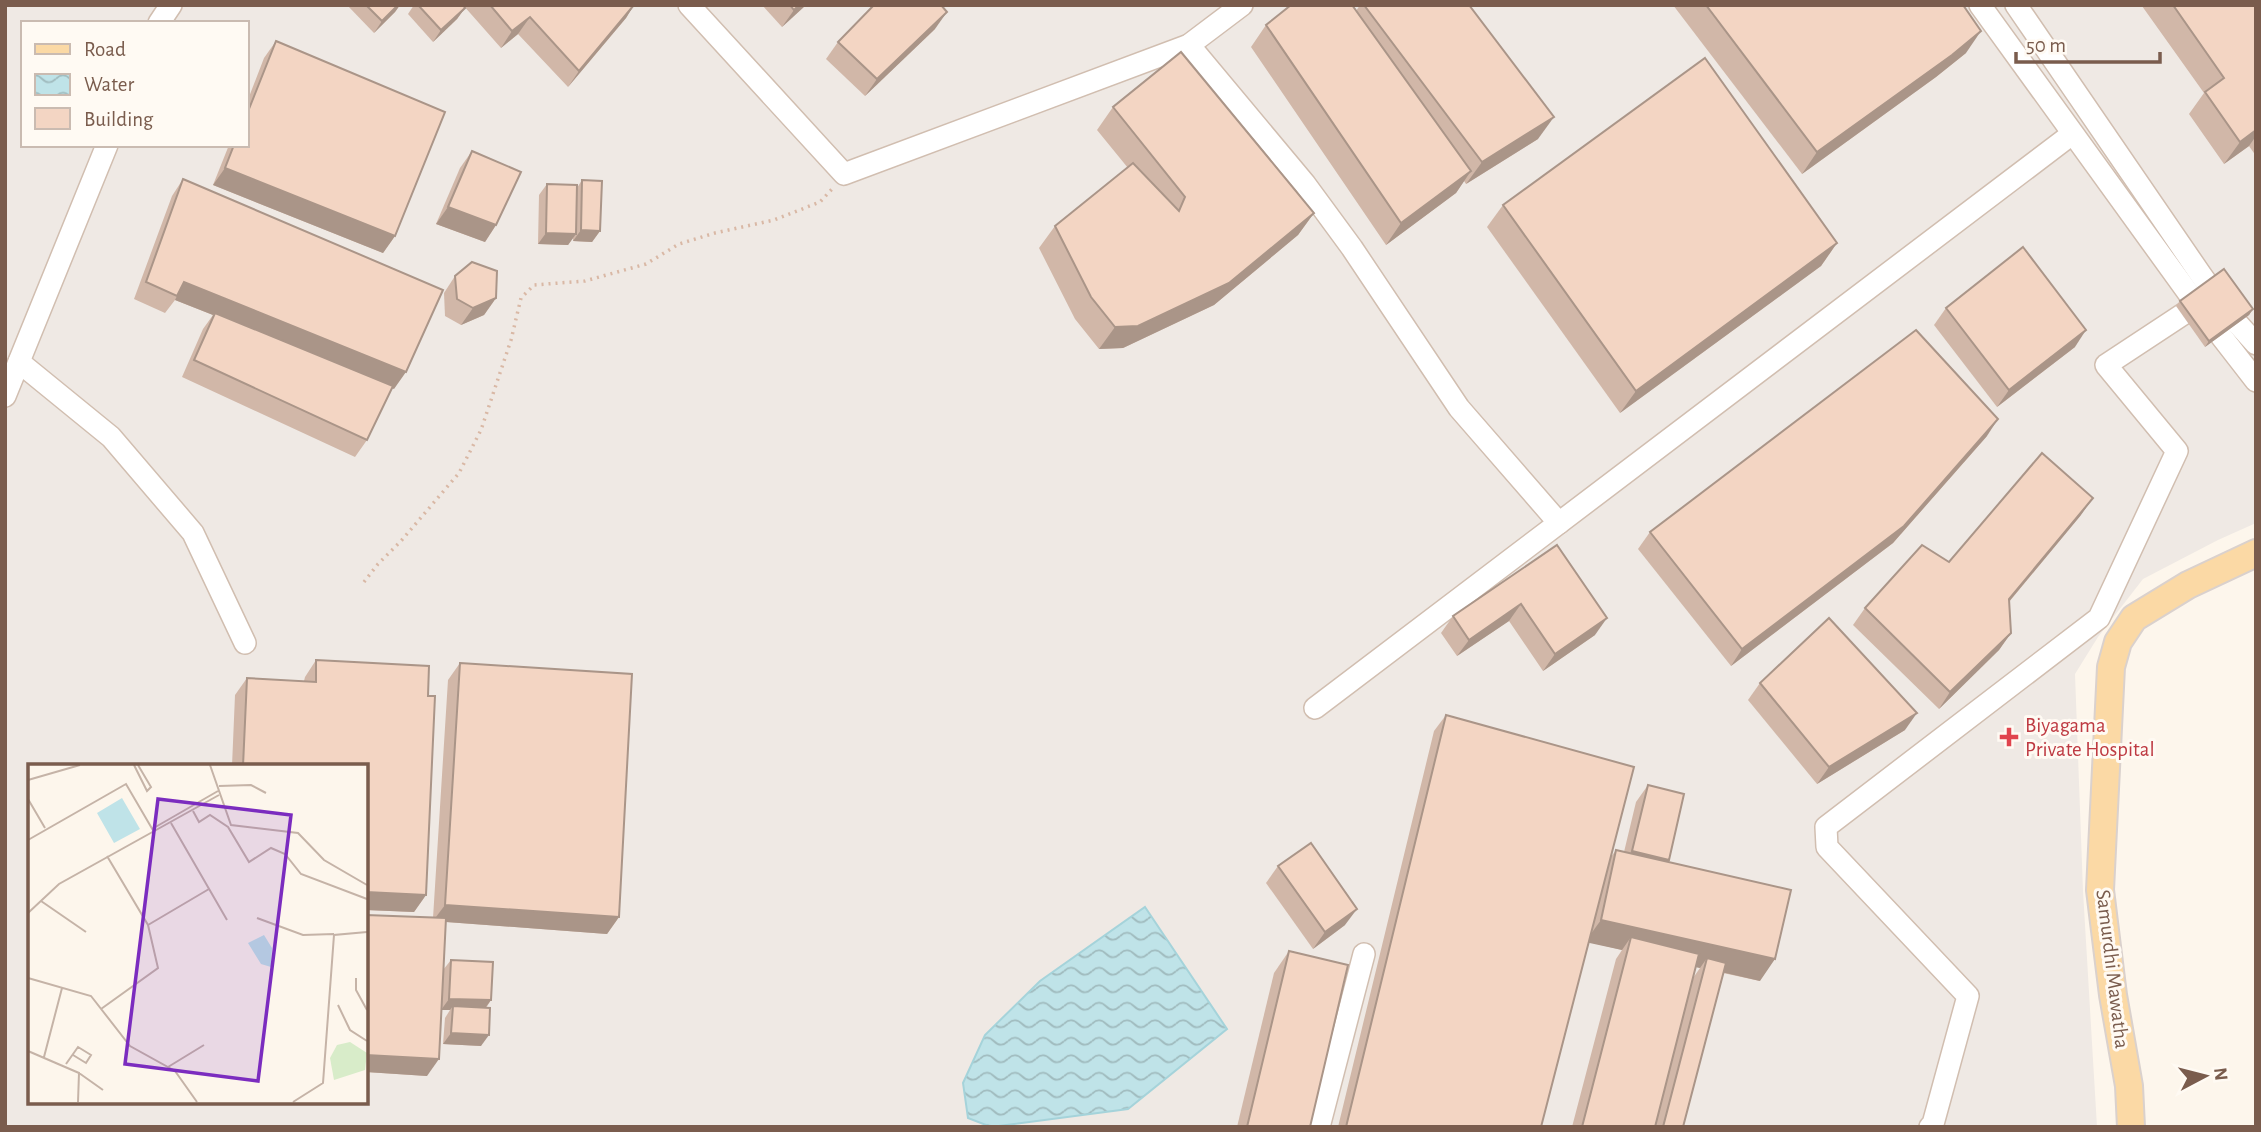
<svg xmlns="http://www.w3.org/2000/svg" width="2261" height="1132" viewBox="0 0 2261 1132" font-family="'Alegreya Sans',sans-serif">
<defs>
<pattern id="water-waves" width="16" height="10" patternUnits="userSpaceOnUse" patternTransform="scale(1.75)"><rect width="16" height="10" fill="#bfe3e8"/><path d="M0 5q4-4 8 0t8 0" fill="none" stroke="#a0bbbe"/></pattern>
</defs>
<rect width="100%" height="100%" fill="#fdf6ec"/>
<!-- industrial -->
<path fill="#efe9e4" fill-rule="evenodd" d="M5,5h2251v518l-38,17 -75,39 -45,58 -23,37 8,217 14,236h-2092zM23,23h224v122h-224zM30,766h336v336h-336z"/>
<!-- water -->
<path fill="url(#water-waves)" stroke="#a5d3da" stroke-width="2" d="M1145,907l82,122 -99,80 -137,18 -23,-9 -5,-35 22,-48 55,-54z"/>
<g fill="none" stroke-linecap="round" stroke-linejoin="round">
<!-- minor casing -->
<g stroke="#d1beb0" stroke-width="24">
<g id="minor">
<path d="M689,5l155,169 345,-129 53,-40"/>
<path d="M1980,5l217,300 59,76"/>
<path d="M2016,5l185,270 27,38 28,31"/>
<path d="M159,23l12,-18"/>
<path d="M1189,45l116,139 47,64 107,160 100,115"/>
<path d="M19,362l92,75 82,96 52,110"/>
<path d="M5,396l102,-251"/>
<path d="M1315,708l757,-574"/>
<path d="M1319,1127l45,-173"/>
<path d="M1930,1127l3,-3 35,-128 -141,-149 -1,-20 273,-209 78,-167 -71,-86 91,-60"/>
</g>
</g>
<!-- major casing -->
<g stroke="#dad1cd" stroke-width="30">
<path id="major" d="M2131,1127l-2,-41 -16,-91 -13,-105 11,-223 7,-25 16,-24 54,-33 68,-32"/>
</g>
<!-- path -->
<path stroke="#d9b8a5" stroke-width="3.5" stroke-dasharray="2 5" stroke-linecap="butt" d="M364,582l14,-18 23,-23 58,-68 22,-43 30,-90 10,-42 13,-13 51,-4 61,-17 33,-20 36,-11 59,-13 46,-18 12,-13"/>
<!-- minor -->
<use href="#minor" stroke="#fff" stroke-width="21"/>
<!-- major -->
<use href="#major" stroke="#fbd9a5" stroke-width="26"/>
</g>
<!-- wall -->
<g fill="#d1b7a8" fill-rule="evenodd">
<path d="M347,5h53l-5,7 -21,21z"/>
<path d="M414,5h49l2,3 -8,11 -24,23 -25,-28z"/>
<path d="M463,5h171l-8,13 -58,69 -50,-53 -17,14z"/>
<path d="M762,5h44l-24,22z"/>
<path d="M1360,5h109l69,134 -72,45 -2,-3 -8,12 -70,52 -135,-198 15,-22 90,-14z"/>
<path d="M1673,5h290l3,48 -30,24 -134,97z"/>
<path d="M2256,5v151l-7,-10 -25,18 -35,-50 15,-21 -62,-87z"/>
<path d="M935,29l-70,67 -39,-37 12,-17z"/>
<path d="M276,41l119,195 -12,17 -170,-68 16,-40h18v-43l17,-44z"/>
<path d="M1113,107l201,106 -16,22 -84,70 -91,43 -24,1 -24,-30 -36,-71 16,-22 73,-58 -31,-38z"/>
<path d="M472,151l24,74 -11,17 -49,-18 24,-56z"/>
<path d="M183,179l211,210 -2,-1 -25,52 -12,17 -173,-80 21,-48 10,-14 -38,-15 -10,13 -31,-14 38,-103z"/>
<path d="M582,180l18,51 -8,11 -19,-1v-3l-5,7 -30,-1 1,-49 8,-11 30,4z"/>
<path d="M1503,205l334,38 -16,23 -201,147 -133,-186z"/>
<path d="M455,276l41,22 -12,17 -23,10 -16,-9 -1,-23z"/>
<path d="M2180,301l73,8 -4,6 -44,32 -29,-41z"/>
<path d="M1946,308l129,39 -78,60 -63,-82z"/>
<path d="M1987,436l-94,107 -162,123 -93,-117 12,-17z"/>
<path d="M2081,515l-72,87 2,31 -12,17 -60,59 -86,-84 12,-17 84,-46z"/>
<path d="M1557,545l38,90 -52,36 -34,-50 -52,35 -16,-23 12,-17z"/>
<path d="M316,660l112,36 -2,199 -12,17 -48,-2v-144h-134l3,-71 12,-17 57,3 1,-4z"/>
<path d="M460,663l159,254 -12,17 -161,-12 -3,48 8,-10 40,40 -5,8 -5,38 -38,-2 2,-26 5,-8h-9l-14,66 -61,-4v-157l67,3 15,-238z"/>
<path d="M1760,683l145,47 -88,54 -69,-84z"/>
<path d="M1446,715l165,142 5,-7 8,2 12,-50 12,-17 21,75 -2,2 93,119 -37,-8 -40,154h-111l44,-168 6,-9 -33,-8 -48,185h-203l96,-396zM1696,967l4,1 -7,10z"/>
<path d="M1278,866l67,59 -32,24 -47,-66z"/>
<path d="M1289,951l21,176h-73l37,-154z"/>
</g>
<!-- shaded-wall -->
<g fill="#aa9588">
<path d="M398,5h2l-5,7 -21,21 8,-12z"/>
<path d="M634,5l-8,13 -58,69 11,-16z"/>
<path d="M799,5h7l-24,22 12,-17z"/>
<path d="M465,8l-8,11 -24,23 8,-12z"/>
<path d="M947,12l-12,17 -70,67 12,-17z"/>
<path d="M530,17l-12,17 -17,14 11,-17z"/>
<path d="M1981,31l-15,22 -30,24 -134,97 15,-22z"/>
<path d="M1554,117l-16,22 -72,45 16,-22z"/>
<path d="M2256,130v6l-7,10 -25,18 16,-22z"/>
<path d="M225,168l170,68 -12,17 -170,-68z"/>
<path d="M1471,171l-15,22 -70,52 15,-22z"/>
<path d="M448,207l48,18 -11,17 -49,-18z"/>
<path d="M1314,213l-16,22 -84,70 -91,43 -24,1 16,-22z"/>
<path d="M581,230l19,1 -8,11 -19,-1z"/>
<path d="M546,233l30,1 -8,11 -30,-1z"/>
<path d="M1837,243l-16,23 -201,147 16,-22z"/>
<path d="M184,282l222,90 -12,17 -180,-74 1,-2 -2,2 -38,-15z"/>
<path d="M496,298l-12,17 -23,10 12,-17z"/>
<path d="M2253,309l-4,6 -44,32 4,-6z"/>
<path d="M2086,330l-11,17 -78,60 12,-17z"/>
<path d="M1998,419l-11,17 -94,107 -162,123 11,-17z"/>
<path d="M2093,498l-12,17 -84,101 12,-17z"/>
<path d="M1521,604l-12,17 -52,35 12,-16z"/>
<path d="M1607,618l-12,17 -52,36 12,-17z"/>
<path d="M2011,633l-12,17 -60,59 11,-17z"/>
<path d="M1917,713l-12,17 -88,54 12,-17z"/>
<path d="M1632,851l37,9 -12,17 -37,-9z"/>
<path d="M366,892l60,3 -12,17 -48,-2z"/>
<path d="M445,905l174,12 -12,17 -174,-13z"/>
<path d="M1357,909l-12,16 -32,24 12,-17z"/>
<path d="M1601,920l174,39 -15,22 -56,-13 3,-10 -7,10 -73,-17 4,-14 -9,13 -37,-8z"/>
<path d="M449,999l42,1 -8,11 -30,-5 -3,4h-9z"/>
<path d="M451,1033l38,2 -8,11 -38,-2z"/>
<path d="M366,1055l73,4 -12,17 -61,-4z"/>
</g>
<!-- building -->
<g fill="#f3d5c3" stroke="#aa9588" stroke-width="2">
<path d="M366,5h32l-16,16z"/>
<path d="M418,5h45l2,3 -24,22z"/>
<path d="M490,5h144l-55,66 -49,-54 -18,14z"/>
<path d="M790,5h9l-5,5z"/>
<path d="M874,5h67l6,7 -70,67 -39,-37z"/>
<path d="M1291,5h61l119,166 -70,52 -135,-198z"/>
<path d="M1364,5h105l85,112 -72,45z"/>
<path d="M1706,5h257l18,26 -29,24 -135,97z"/>
<path d="M2173,5h83v125l-16,12 -35,-50 19,-14z"/>
<path d="M276,41l169,71 -50,124 -170,-68 9,-23h13v-31z"/>
<path d="M1181,52l133,161 -85,70 -91,43 -23,1 -24,-30 -36,-71 78,-63 46,48 6,-14 -72,-90z"/>
<path d="M1705,58l132,185 -201,148 -133,-186z"/>
<path d="M472,151l49,21 -25,53 -48,-18z"/>
<path d="M183,179l260,111 -37,82 -222,-90 -7,14 -31,-14z"/>
<path d="M582,180l20,1 -2,50 -19,-1z"/>
<path d="M547,184l30,1 -1,49 -30,-1z"/>
<path d="M2023,247l63,83 -77,60 -63,-82z"/>
<path d="M472,262l25,9 -1,27 -23,10 -16,-9 -2,-23z"/>
<path d="M2224,269l29,40 -44,32 -29,-40z"/>
<path d="M215,313l178,73 -26,54 -173,-80z"/>
<path d="M1916,330l82,89 -94,107 -162,123 -92,-117z"/>
<path d="M2042,453l51,45 -84,101 2,34 -61,59 -85,-84 57,-63 27,17z"/>
<path d="M1557,545l50,73 -52,36 -34,-50 -52,36 -16,-24z"/>
<path d="M1829,618l88,95 -88,54 -69,-84z"/>
<path d="M316,660l113,6 -1,30h7l-9,199 -60,-3v-126h-123l4,-88 69,4z"/>
<path d="M460,663l172,11 -13,243 -174,-12z"/>
<path d="M1446,715l188,52 -93,360h-195z"/>
<path d="M1648,785l36,9 -15,66 -37,-9z"/>
<path d="M1311,843l46,66 -32,23 -47,-66z"/>
<path d="M1616,850l175,40 -16,69 -174,-39z"/>
<path d="M366,915l80,3 -7,141 -73,-4z"/>
<path d="M1631,937l68,17 -44,173h-73z"/>
<path d="M1289,951l59,14 -38,162h-63z"/>
<path d="M1707,958l19,5 -43,164h-20z"/>
<path d="M451,960l42,2 -2,38 -42,-1z"/>
<path d="M453,1006l37,2 -1,27 -38,-2z"/>
</g>
<!-- markers -->
<path fill="#e0444e" stroke="#fffaf3" stroke-width="2.5" d="M2005.5 726.5h7v7h7v7h-7v7h-7v-7h-7v-7h7z"/>
<g text-anchor="middle" stroke-width="6" stroke-linejoin="round" paint-order="stroke">
<!-- health labels -->
<g font-size="21" fill="#be3a42" stroke="#fffaf3" text-anchor="start">
<text x="2025" y="732">Biyagama<tspan x="2025" dy="24">Private Hospital</tspan></text>
</g>
<!-- street labels -->
<g font-size="21" fill="#7a5c4d" stroke="#fffaf3">
<text transform="translate(2113 969) rotate(83)" y="7">Samurdhi Mawatha</text>
</g>
</g>
<!-- overview -->
<g transform="translate(28 764)">
<rect width="340" height="340" fill="#fdf6ec"/>
<path d="M322,278l17,11 -2,17 -31,10 -4,-22 7,-13z" fill="#d8ecc9"/>
<path d="M94,34l18,31 -26,14 -17,-30zM236,171l8,13 -1,19 -10,-3 -13,-21z" fill="#bfe3e8"/>
<path fill="none" stroke="#c5b3a7" stroke-width="2" d="M106,1l13,26 4,-4 -13,-22M182,1l21,60 67,8 26,27 43,25M0,16l52,-15M191,22l32,-1 15,8M0,35l17,29M165,47l6,11 11,-7 18,12 21,35 22,-14 14,6 16,20 66,25M143,59l56,97M124,65l66,-38M0,76l98,-56 28,48M13,137l45,31M0,149l31,-29 160,-89M229,154l46,17 31,-1M120,161l61,-36M0,214l63,18 39,50 45,25 22,31M328,214v12l11,20M310,241l12,25 17,11M73,245l57,-41 -10,-43 -41,-69M0,287l51,22 -1,29M16,293l18,-69M38,300l12,-17 13,8 -5,8 -13,-8M140,303l36,-22M51,309l24,17M265,338l30,-19 11,-148 33,-3"/>
<path fill="#7b2cbf" fill-opacity="0.15" stroke="#7b2cbf" stroke-width="3.5" d="M130,35l133,16 -33,266 -133,-17z"/>
<rect width="340" height="340" fill="none" stroke="#7a5c4d" stroke-width="3.5"/>
</g>
<!-- border -->
<rect width="2261" height="1132" fill="none" stroke="#7a5c4d" stroke-width="14"/>
<!-- legend -->
<rect x="21" y="21" width="228" height="126" fill="#fffaf3" stroke="#cabbb1" stroke-width="2"/>
<rect x="35" y="44" width="35" height="10" fill="#fbd9a5" stroke="#cabbb1" stroke-width="2"/>
<text x="84" y="56" font-size="21" fill="#7a5c4d">Road</text>
<rect x="35" y="74" width="35" height="21" fill="url(#water-waves)" stroke="#cabbb1" stroke-width="2"/>
<text x="84" y="91" font-size="21" fill="#7a5c4d">Water</text>
<rect x="35" y="108" width="35" height="21" fill="#f3d5c3" stroke="#cabbb1" stroke-width="2"/>
<text x="84" y="126" font-size="21" fill="#7a5c4d">Building</text>
<!-- north arrow -->
<g transform="translate(2205 1076) rotate(83)" stroke="#fffaf3" stroke-width="5" paint-order="stroke">
<path d="M0-5L12 26L0 18L-12 26Z" fill="#7a5c4d"/>
<text y="-10" font-size="19" font-weight="bold" text-anchor="middle" fill="#7a5c4d">N</text>
</g>
<!-- scale -->
<path d="M2016 52v10h144v-10" fill="none" stroke="#7a5c4d" stroke-width="3.5"/>
<text x="2026" y="52" font-size="21" fill="#7a5c4d" stroke="#fffaf3" stroke-width="5" paint-order="stroke">50 m</text>
</svg>
